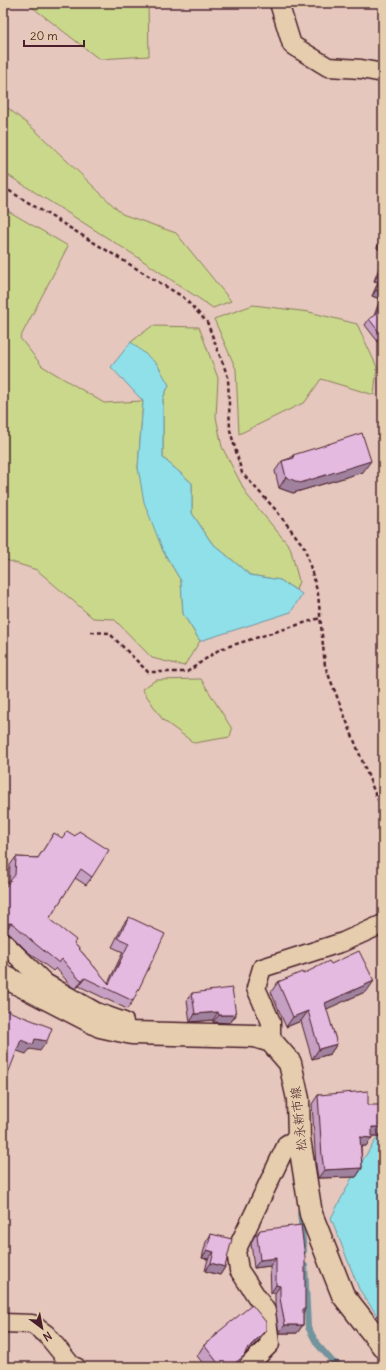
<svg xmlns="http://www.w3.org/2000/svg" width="386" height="1370" viewBox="0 0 386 1370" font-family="Delius,'Klee One',sans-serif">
<rect width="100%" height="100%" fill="#e5c7bd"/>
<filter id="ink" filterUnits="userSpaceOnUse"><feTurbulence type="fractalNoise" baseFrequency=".025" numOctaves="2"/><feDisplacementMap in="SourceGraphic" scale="8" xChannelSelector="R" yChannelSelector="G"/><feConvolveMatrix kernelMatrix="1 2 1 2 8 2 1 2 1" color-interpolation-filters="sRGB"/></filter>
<g filter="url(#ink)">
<!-- green -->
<g fill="#cad88c" stroke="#8a7c5c">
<path d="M27,3h121l1,53 -50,3z"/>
<path d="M3,104l33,27 86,83 54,19 55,68 -18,7 -77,-52 -133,-84z"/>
<path d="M3,208l65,38 -48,92 22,28 62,37 39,-2 -5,67 25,83 18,30 2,33 17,27 -16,25 -32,-8 -38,-39 -21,-1 -56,-48 -34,-11z"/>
<path d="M253,305l56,7 48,12 20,43 -3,28 -53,-16 -16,23 -66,32 -3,-65 -22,-50z"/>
<path d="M152,326l47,1 19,51 -2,39 6,30 25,48 43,52 9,34 -3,9 -16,-10 -30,-5 -39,-33 -19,-29v-30l-29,-25v-60l6,-13 -38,-43z"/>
<path d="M201,679l31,50 -2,8 -36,6 -31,-23 -21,-31 14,-9z"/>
</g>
<!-- water -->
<g fill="#8fe0e9" stroke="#73939d">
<path d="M131,342l26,22 12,21 -6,13v60l29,25v30l19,29 39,33 30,5 22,14 -11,18 -91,29 -17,-27 -2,-33 -18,-30 -19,-49 -6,-34 5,-67 -32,-34z"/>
<path d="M383,1133v191l-24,-35 -28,-71 24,-46 22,-34z"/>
</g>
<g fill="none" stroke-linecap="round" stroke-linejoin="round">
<!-- stream -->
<g stroke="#73939d" stroke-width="6">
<path d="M300,1212l4,39"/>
<path d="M305,1266l3,61 9,17 16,18 12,5"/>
</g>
<!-- minor casing -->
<g stroke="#4a1f2b" stroke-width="21">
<g id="minor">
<path d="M279,3l13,42 36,22 33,2 22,4"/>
<path d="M3,942l42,41 51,29 28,10v8"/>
<path d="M271,1041v-19l-15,-34 6,-20 81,-26 40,-18"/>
<path d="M3,1323l29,1 14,10 26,32 4,1"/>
<path d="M247,1367l23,-23 -4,-33 -27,-41 -3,-19 51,-107 12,-6"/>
</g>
</g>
<!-- secondary casing -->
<g stroke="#4a1f2b" stroke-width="25">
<path id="secondary" d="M3,976l97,50 32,7 123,3 16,5 19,22 8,36 1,39 12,76 32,81 40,51"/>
</g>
<!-- path -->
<g stroke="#4a1f2b" stroke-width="2.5" stroke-dasharray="4 3" stroke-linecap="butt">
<path d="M3,187l180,110 24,25 21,55 2,53 12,43 33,36 30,39 13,46 7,72 51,130 7,13"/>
<path d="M91,632l18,1 39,39h39l33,-23 100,-31"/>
</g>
<!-- minor -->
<use href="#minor" stroke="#e5cdae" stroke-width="18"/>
<!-- secondary -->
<use href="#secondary" stroke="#e5cdae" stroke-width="22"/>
</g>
<!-- wall -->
<g fill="#c5a0c2" stroke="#4a1f2b">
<path d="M383,152v15h-3z"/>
<path d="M383,231v20l-6,-3z"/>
<path d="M383,258v82l-4,3 -14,-18 4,-6 5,-3 6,-17 -8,-3 6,-14 -4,-1z"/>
<path d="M293,455l70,17 -70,21 -14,-5 -4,-17 7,-10 9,-3z"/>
<path d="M54,833l38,44 -6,8 -11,-7 -26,41 25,24 34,40 15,-31 -11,-5 11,-22 6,-8 4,84 -6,8 -48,-23 -3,3 -5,-3 -15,-18 -3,3 -26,-20 -17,-17 -5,-2h-2v-43l6,-7 1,-17 6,-8 22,1z"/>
<path d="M331,964l36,27 -41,18 11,35 -7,10 -18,5 -11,-38 -15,6 -15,-35 7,-10z"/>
<path d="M192,993l44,22 -6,8 -17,-1v-2l-23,2 -3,-22z"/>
<path d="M318,1095l50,10 15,22v7l-1,2h-10v2l-6,8h-5l1,22 -6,9 -38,1 -2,-13 -4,-61z"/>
<path d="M260,1230l45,79 -2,4v12l-6,8h-18l-4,-28v-12h-4l-1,-27 -16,2 -3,-25 3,-6z"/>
<path d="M211,1234l14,33 -5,8 -15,-4 3,-12 -6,-1 4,-16z"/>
<path d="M217,1333l42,7 -14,14 -9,13h-30l-9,-11 7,-11 9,-7z"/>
</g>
<!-- shaded-wall -->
<g fill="#a0829e" stroke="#4a1f2b">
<path d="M383,162v5h-3z"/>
<path d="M381,242l2,1v8l-6,-3z"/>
<path d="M378,275l4,1 -4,6 -4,-1z"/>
<path d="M376,290l7,3v2l-3,4 -8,-3z"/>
<path d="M371,461l-8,11 -70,21 -14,-5 7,-11z"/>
<path d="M11,923l-6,9h-2v-5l2,-3z"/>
<path d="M85,978l-6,8 -3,3 6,-9z"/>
<path d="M374,981l-7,10 -49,22 7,-10z"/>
<path d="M308,1011l-7,10 -15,6 7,-10z"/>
<path d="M218,1012l-5,8 -23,2 5,-8z"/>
<path d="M219,1015h17l-6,8 -17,-1z"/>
<path d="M35,1039l12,2 -7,10 -10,-2 -4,5 -12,-4 7,-10z"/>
<path d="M337,1044l-7,10 -18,5 7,-10z"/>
<path d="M3,1069l6,2 -6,9z"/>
<path d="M372,1127h11v7l-1,2h-16z"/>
<path d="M360,1137l12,1 -6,8h-12z"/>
<path d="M362,1168l-6,9 -38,1 6,-8z"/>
<path d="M207,1250l7,2 -6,7 -6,-1z"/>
<path d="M276,1258l-6,8 -16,2 6,-8z"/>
<path d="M211,1263l14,4 -5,8 -15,-4z"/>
<path d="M276,1285l4,1 -5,7h-4z"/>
<path d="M285,1325h18l-6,8h-18z"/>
<path d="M266,1330l-7,10 -19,19 4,-3 -7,10 -1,1h-6z"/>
</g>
<!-- building -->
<g fill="#e5bae1" stroke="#4a1f2b">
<path d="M383,236v7l-2,-1z"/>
<path d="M383,262v31l-7,-3 6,-14 -4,-1z"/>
<path d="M383,296v41l-14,-18 7,-5z"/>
<path d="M362,433l9,28 -71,22 -14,-6 -4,-16 12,-3 -1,-3 26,-8z"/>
<path d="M67,831l8,5 4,-5 30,19 -17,27 -11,-8 -32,50 27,21 -2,3 35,41 20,-41 -11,-5 11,-21 36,17 -32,67 -48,-23 -3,2 -5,-3 -15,-18 -3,4 -26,-21 -17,-16 -5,-3 -6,1 -2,-2v-33l12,-14 1,-18 22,1 16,-25 8,5z"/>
<path d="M359,951l15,30 -49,22 12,41 -18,5 -11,-38 -15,6 -15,-35 24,-10 1,2 26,-13 2,3z"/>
<path d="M232,988l4,27h-17l-1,-3 -23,2 -3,-21z"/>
<path d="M3,1009l49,19 -5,13 -12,-2 -2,6 -12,-5 -12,31 -6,-2z"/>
<path d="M368,1091v14h15v22h-11v11l-12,-1 2,31 -38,2 -2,-14 -4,-61z"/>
<path d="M301,1225l4,32v52h-2v16h-18l-5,-27v-12l-4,-1v-27l-16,2 -3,-24 3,-6z"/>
<path d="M211,1234l21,5 -7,28 -14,-4 3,-11 -7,-2z"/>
<path d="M252,1305l14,17v8l-19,19 -3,7 -14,11h-9l-17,-22 14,-11 -1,-1z"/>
</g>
</g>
<g text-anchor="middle" stroke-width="3" stroke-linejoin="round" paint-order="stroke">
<!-- street labels -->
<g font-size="13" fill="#4a1f2b" stroke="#e5cdae">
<text transform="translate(298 1119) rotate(-96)" y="5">松永新市線</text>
</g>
</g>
<!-- margin -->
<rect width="386" height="1370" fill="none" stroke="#e5cdae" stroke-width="16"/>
<rect x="8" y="8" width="370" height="1354" fill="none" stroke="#4a1f2b" stroke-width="1.5" filter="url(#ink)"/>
<!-- north arrow -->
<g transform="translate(42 1328) rotate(148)" stroke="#e5cdae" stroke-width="3" paint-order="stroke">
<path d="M0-3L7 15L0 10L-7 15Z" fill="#4a1f2b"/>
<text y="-6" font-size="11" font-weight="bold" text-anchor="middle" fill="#4a1f2b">N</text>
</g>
<!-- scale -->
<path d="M24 40v6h60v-6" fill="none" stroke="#4a1f2b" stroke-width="2"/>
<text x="30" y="40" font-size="12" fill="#4a1f2b" stroke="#e5cdae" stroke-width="3" paint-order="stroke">20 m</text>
</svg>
